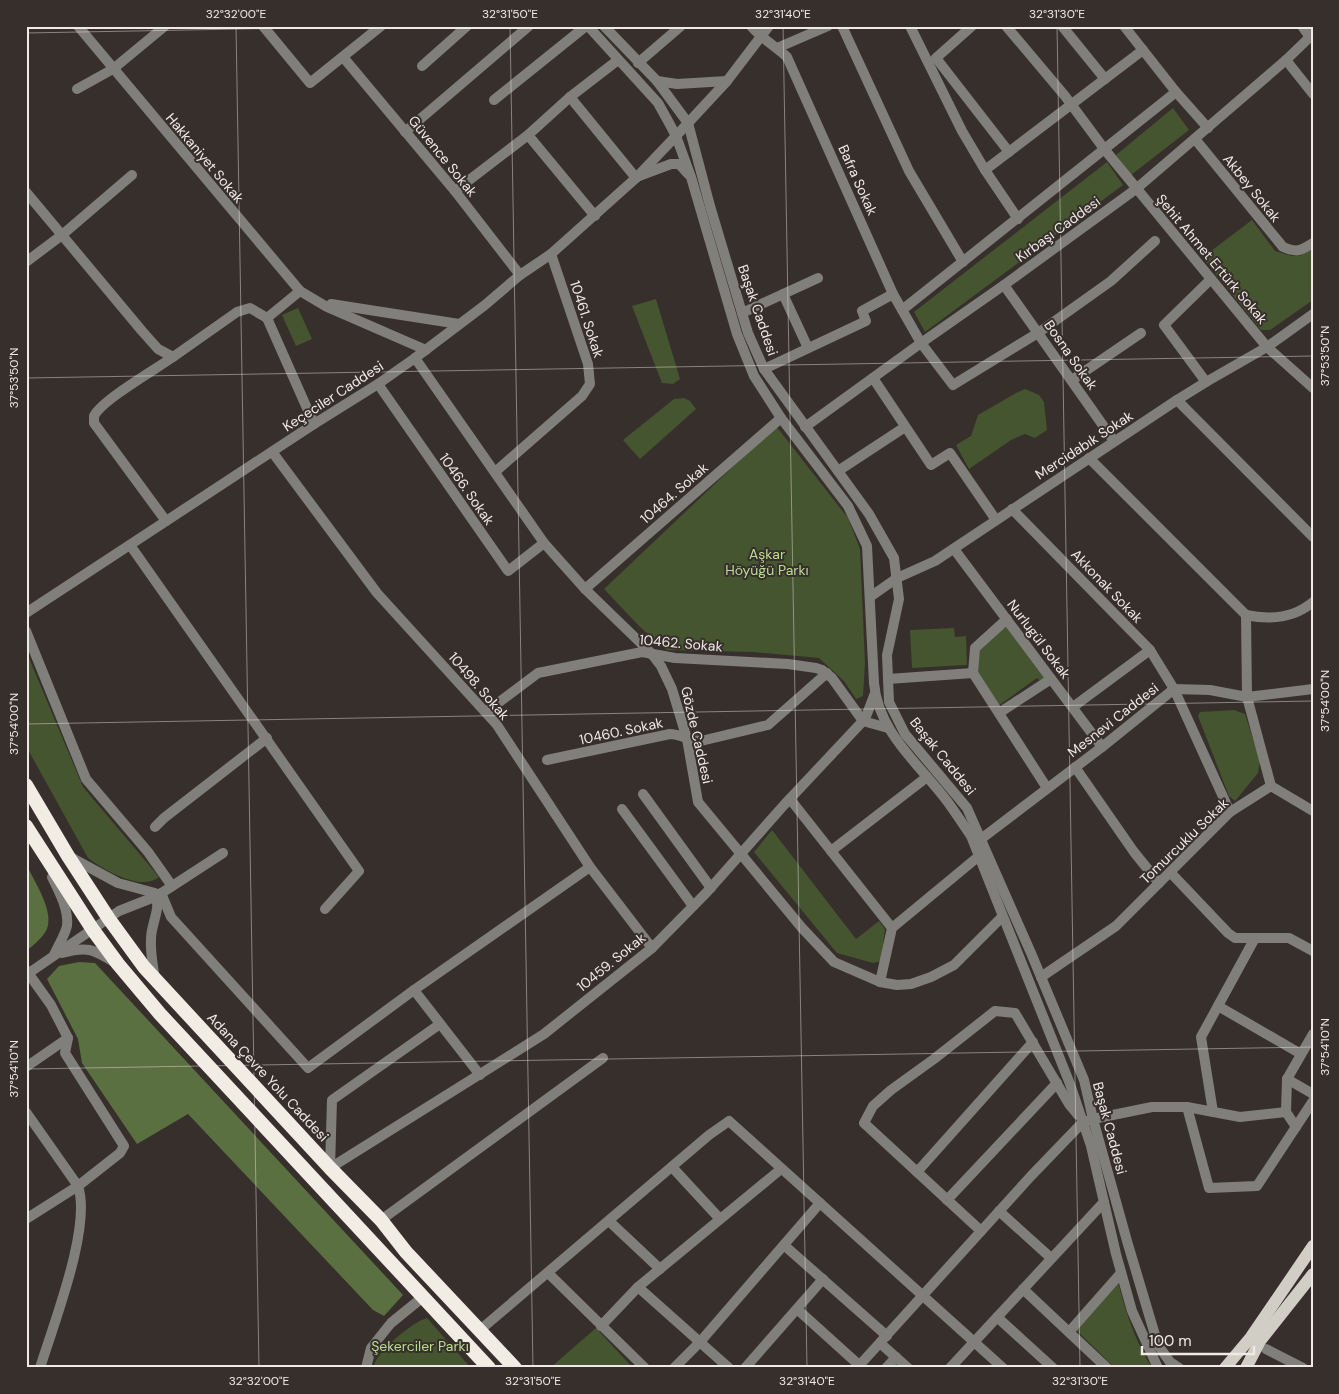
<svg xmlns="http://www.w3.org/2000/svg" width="1339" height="1394" viewBox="0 0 1339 1394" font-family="'DM Sans',sans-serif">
<rect width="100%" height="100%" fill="#372f2b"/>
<!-- green -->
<g fill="#44552f">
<path d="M1173,108l16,22 -58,45 -15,-20z"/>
<path d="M1107,162l16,23 -198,147 -11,-20z"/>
<path d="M1252,220l23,31 17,5h8l13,-9v53l-43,30h-9l-54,-67v-9z"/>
<path d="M656,299l24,80 -7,5 -11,-1 -30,-77z"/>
<path d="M298,308l14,31 -16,7 -14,-31z"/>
<path d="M1025,389l14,6 5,7 3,28 -12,8 -10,-4 -14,6 -42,29 -13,-24 15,-9 7,-21 38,-22z"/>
<path d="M684,398l6,3 6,8 -56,50 -17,-19 51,-41z"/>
<path d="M776,426l72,92 12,31 5,114 -2,33 -7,3 -12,-18 -25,-23 -66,-6 -87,-2 -26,-23 -36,-38z"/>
<path d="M1007,624l40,53 -5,5 -5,-4 -39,28 -22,-33 1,-23z"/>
<path d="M954,628l1,9 11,-1 1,29 -55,3 -2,-38z"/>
<path d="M26,651l57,136 76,90c-17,15 -56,-7 -71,-19l-62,-112z"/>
<path d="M1234,710l11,4 15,47 -2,12 -23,28 -6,-5 -31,-80 2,-4z"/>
<path d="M772,830l84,109 23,-18 6,8 -4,32 -8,2 -36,-10 -83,-101z"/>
<path d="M1118,1282c8,31 17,59 34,86h-37l-39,-38z"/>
<path d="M427,1318l44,50h-98c1,-4 3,-8 5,-11 8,-12 35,-35 49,-39z"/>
<path d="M596,1328l37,40h-83z"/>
</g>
<!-- forest -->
<g fill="#5a7040">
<path d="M26,864c8,17 30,49 20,67 -5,8 -12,14 -20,20z"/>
<path d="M79,962l16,1 308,332 -19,21 -11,-6 -185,-196 -51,30 -55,-81 -4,-24 -31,-60 12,-13z"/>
</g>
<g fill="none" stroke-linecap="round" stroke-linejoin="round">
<!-- minor -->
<g stroke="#817f7b" stroke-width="10">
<path d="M78,26l222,265 27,16 99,43"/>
<path d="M263,26l47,57 71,-57"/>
<path d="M588,26l70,77 10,18 8,15 15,41 46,157 17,42 27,42 67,88 19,40 7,137c4,49 45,81 73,118 8,11 16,23 24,35l99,248 21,62 25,108 16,57 26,57"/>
<path d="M604,26l53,55 31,42 22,83 38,127 16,36 105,145 25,44 5,41 -12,56 2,47 16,32 62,74 64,145 53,127 9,39 34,122 31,104 12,17 9,6"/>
<path d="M751,26c10,12 24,20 36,31l106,237 28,49 32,42 85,-52 73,-52 44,-40"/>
<path d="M842,26l67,145 54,91"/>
<path d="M910,26l52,105 23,39 33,49"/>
<path d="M972,26l-36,32 73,94"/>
<path d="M1006,26l59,70 40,54 162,197 46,41"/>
<path d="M1062,26l43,53"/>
<path d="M1124,26l52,66 32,36"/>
<path d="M1302,26l8,11"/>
<path d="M777,48l51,-22"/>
<path d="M343,57l112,134 65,84"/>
<path d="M1286,60l27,34"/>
<path d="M638,63l43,-37"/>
<path d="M422,66l45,-40"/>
<path d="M657,81l20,3 50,-3"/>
<path d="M77,89l36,-20 52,-43"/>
<path d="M570,97l66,81"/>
<path d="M494,100l92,-74"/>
<path d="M405,132l124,-106"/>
<path d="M528,135l67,81"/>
<path d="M1195,139l88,108c14,6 17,4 30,-4"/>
<path d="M985,170l158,-120"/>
<path d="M639,176l32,-12h8l9,10"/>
<path d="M455,191l73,-56 42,-38 48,-37"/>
<path d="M26,192l116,139 16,18 15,8 64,-45 13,-4 17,10"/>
<path d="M26,262l36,-27 70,-60"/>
<path d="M1004,285l110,156"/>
<path d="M300,291l-33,27 47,106"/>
<path d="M783,294l25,54"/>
<path d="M331,304l128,20"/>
<path d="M902,310l274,-218"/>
<path d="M742,313l76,-35"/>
<path d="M415,358l129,185 41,46 66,64 10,13 11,23 15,50 11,63 104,126 32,34 46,20 17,3 14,-1 20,-7 23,-12 48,-48"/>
<path d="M764,369l102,-48 -4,-10 31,-17"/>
<path d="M873,378l58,87 19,-12 46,67"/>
<path d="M1072,380l69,-47"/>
<path d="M1206,382l-42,-57 47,-46"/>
<path d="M378,384l130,187 36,-28"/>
<path d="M1177,400l136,137"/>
<path d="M805,427l116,-84 83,-58 132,-96 150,-129 27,-26"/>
<path d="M273,453l104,140 120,132 93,142 62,81"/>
<path d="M838,471l67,-44"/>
<path d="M495,472l87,-76 8,-12 -2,-20 -37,-110"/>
<path d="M1012,509l138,141 24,39 56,123"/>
<path d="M166,521l-72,-98v-7c8,-16 62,-47 79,-59"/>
<path d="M130,545l229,326 -34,38"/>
<path d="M954,549l148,198"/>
<path d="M585,589l196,-171"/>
<path d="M870,597l27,-19 38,-17 242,-161 29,-18 61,-35 46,-33"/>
<path d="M26,613l288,-189 64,-40 37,-26 70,-53 35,-30 31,-21 85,-76 40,-42 51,-55 42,-55"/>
<path d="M1246,615c24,5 48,3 67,-13"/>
<path d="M26,631l60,148 62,73 24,34"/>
<path d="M973,673l2,-25 32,-29"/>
<path d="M888,679l85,-6 74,115"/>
<path d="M1073,707l77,-57"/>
<path d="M486,712l52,-39 104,-21 33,6 113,6 28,4 6,2 10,8 31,43"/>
<path d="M999,713l52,-34"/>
<path d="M863,721l25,7"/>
<path d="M547,760l123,-26c11,0 19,7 31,7l67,-16 59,-52"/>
<path d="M1075,767l59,85 25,31"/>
<path d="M1271,786l42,25"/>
<path d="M643,794l68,94"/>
<path d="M790,799l41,52"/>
<path d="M622,809l71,97"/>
<path d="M155,827l9,-9 103,-80"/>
<path d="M981,839l121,-92 72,-58 36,1 37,7 66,-8"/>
<path d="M70,857l48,26 37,10c7,15 -4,30 -4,46 -1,13 2,27 4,40"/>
<path d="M1170,872l58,61 7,5h54l24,13"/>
<path d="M52,877c7,14 17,33 15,49 -2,9 -9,20 -13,29"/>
<path d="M161,893l10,24 137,151 106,-78 176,-123"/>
<path d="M892,928l-61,-77 96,-74"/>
<path d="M62,953c25,-7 31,-4 52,9"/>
<path d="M26,970l25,35 17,33 -3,15 59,93 -4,7 -42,33c14,41 -25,139 -38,182"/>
<path d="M26,975l93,-64 38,-15 66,-43"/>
<path d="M1041,977l75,-51 114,-114 41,-26 -24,-89 -1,-82 -157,-157"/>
<path d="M880,982l12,-54 87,-72"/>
<path d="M414,990l66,85"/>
<path d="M1218,1006l83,48"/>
<path d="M1313,1034l-26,45 26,15"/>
<path d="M26,1067l42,-29"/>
<path d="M1287,1079l-1,33 10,15"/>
<path d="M1187,1107l22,81 48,-2 56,-85"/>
<path d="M26,1112l52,74 -52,33"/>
<path d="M1213,1112l-12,-75 54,-99"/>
<path d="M672,1167l48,52"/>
<path d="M330,1168l214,-134 108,-86 55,-56 77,-87 79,-84 4,-7 8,-21"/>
<path d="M330,1168l2,-68 108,-76"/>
<path d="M917,1172l116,-130"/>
<path d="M947,1200l110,-117"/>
<path d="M999,1211l52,47"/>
<path d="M381,1220l222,-162"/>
<path d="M609,1221l51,48"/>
<path d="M981,1231l-117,-108 9,-17 18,-16 43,-31 61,-48 20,2 54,91 9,11"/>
<path d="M785,1246l102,90"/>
<path d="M548,1273l97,95"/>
<path d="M638,1287l91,81"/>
<path d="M1023,1289l84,79"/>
<path d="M797,1309l62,56"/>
<path d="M997,1317l56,51"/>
<path d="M601,1326l37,-39 143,-118"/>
<path d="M480,1330l229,-195 20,-14 274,247"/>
<path d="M1069,1332l52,-59"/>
<path d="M880,1343l28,25"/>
<path d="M1266,1349l37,19"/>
<path d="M366,1368l5,-20 20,-25 32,-26"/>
<path d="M674,1368l26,-26 120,-139"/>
<path d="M745,1368l78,-89"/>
<path d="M857,1368l174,-192 52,-54 10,-3 59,-12h35l53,10 46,-5"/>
<path d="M886,1368l10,-11"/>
<path d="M950,1368l154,-166"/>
</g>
<!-- major -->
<g stroke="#d1cec6" stroke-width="12">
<path d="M1225,1368l26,-31 62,-91"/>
<path d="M1246,1368l14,-27 53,-67"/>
</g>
<!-- highway -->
<g stroke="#f1ede4" stroke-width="14">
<path d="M26,785l42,71 41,63 35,48 186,201 51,52 25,32 109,116"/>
<path d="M26,826l67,104 25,34 42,50 329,354"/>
</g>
</g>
<!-- ticks -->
<path fill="none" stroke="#efe9e7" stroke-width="1" stroke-opacity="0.45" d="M236,26l23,1342M510,26l23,1342M783,26l24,1342M1057,26l23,1342M26,33l376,-7M26,378l1287,-22M26,724l1287,-23M26,1069l1287,-22"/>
<g text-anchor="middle" stroke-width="4" stroke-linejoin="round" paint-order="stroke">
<!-- street labels -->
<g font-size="14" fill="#efe9e7" stroke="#372f2b">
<text transform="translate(443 156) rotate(51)" y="5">Güvence Sokak</text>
<text transform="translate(205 158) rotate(50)" y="5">Hakkaniyet Sokak</text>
<text transform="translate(858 180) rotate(66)" y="5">Bafra Sokak</text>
<text transform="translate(1252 188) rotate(51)" y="5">Akbey Sokak</text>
<text transform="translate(1058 229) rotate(-36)" y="5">Kırbaşı Caddesi</text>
<text transform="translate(1212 259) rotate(50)" y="5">Şehit Ahmet Ertürk Sokak</text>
<text transform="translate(758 310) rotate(71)" y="5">Başak Caddesi</text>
<text transform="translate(587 319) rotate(72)" y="5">10461. Sokak</text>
<text transform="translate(1071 355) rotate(55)" y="5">Bosna Sokak</text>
<text transform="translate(333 396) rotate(-33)" y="5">Keçeciler Caddesi</text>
<text transform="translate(1084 445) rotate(-33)" y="5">Mercidabık Sokak</text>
<text transform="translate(467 489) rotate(55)" y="5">10466. Sokak</text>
<text transform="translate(674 493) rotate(-41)" y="5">10464. Sokak</text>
<text transform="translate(1107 586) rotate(46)" y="5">Akkonak Sokak</text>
<text transform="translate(1039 639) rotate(53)" y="5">Nurlugül Sokak</text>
<text transform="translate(681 643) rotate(5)" y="5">10462. Sokak</text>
<text transform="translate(479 686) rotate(49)" y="5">10498. Sokak</text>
<text transform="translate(1113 720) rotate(-38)" y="5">Mesnevi Caddesi</text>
<text transform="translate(621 731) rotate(-12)" y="5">10460. Sokak</text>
<text transform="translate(697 735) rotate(77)" y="5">Gözde Caddesi</text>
<text transform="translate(943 756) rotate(51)" y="5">Başak Caddesi</text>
<text transform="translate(1184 841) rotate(-44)" y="5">Tomurcuklu Sokak</text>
<text transform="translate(611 962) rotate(-39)" y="5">10459. Sokak</text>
<text transform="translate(268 1077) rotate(47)" y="5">Adana Çevre Yolu Caddesi</text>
<text transform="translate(1110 1128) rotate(75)" y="5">Başak Caddesi</text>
</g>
<!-- park labels -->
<g font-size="14" fill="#bcde94" stroke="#372f2b">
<text x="767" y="559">Aşkar<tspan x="767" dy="16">Höyüğü Parkı</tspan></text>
<text x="420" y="1351">Şekerciler Parkı</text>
</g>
</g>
<!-- border -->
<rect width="1339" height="1394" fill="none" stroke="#372f2b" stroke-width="55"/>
<!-- scale -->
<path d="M1142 1346v8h112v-8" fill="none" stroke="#efe9e7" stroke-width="2.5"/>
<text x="1149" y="1346" font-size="15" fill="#efe9e7" stroke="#372f2b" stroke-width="4" paint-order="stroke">100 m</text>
<rect x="28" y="28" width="1284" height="1338" fill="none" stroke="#efe9e7" stroke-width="2"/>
<g font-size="12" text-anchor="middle" fill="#efe9e7">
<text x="236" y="18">32°32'00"E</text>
<text x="510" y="18">32°31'50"E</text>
<text x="783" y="18">32°31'40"E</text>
<text x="1057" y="18">32°31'30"E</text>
<text transform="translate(1325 356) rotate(-90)" y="4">37°53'50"N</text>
<text transform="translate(14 378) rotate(-90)" y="4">37°53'50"N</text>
<text transform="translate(1325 701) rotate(-90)" y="4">37°54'00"N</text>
<text transform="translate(14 724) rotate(-90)" y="4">37°54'00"N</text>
<text transform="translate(1325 1047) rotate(-90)" y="4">37°54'10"N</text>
<text transform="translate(14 1069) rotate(-90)" y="4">37°54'10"N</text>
<text x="259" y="1385">32°32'00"E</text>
<text x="533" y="1385">32°31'50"E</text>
<text x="807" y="1385">32°31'40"E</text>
<text x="1080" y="1385">32°31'30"E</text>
</g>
</svg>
